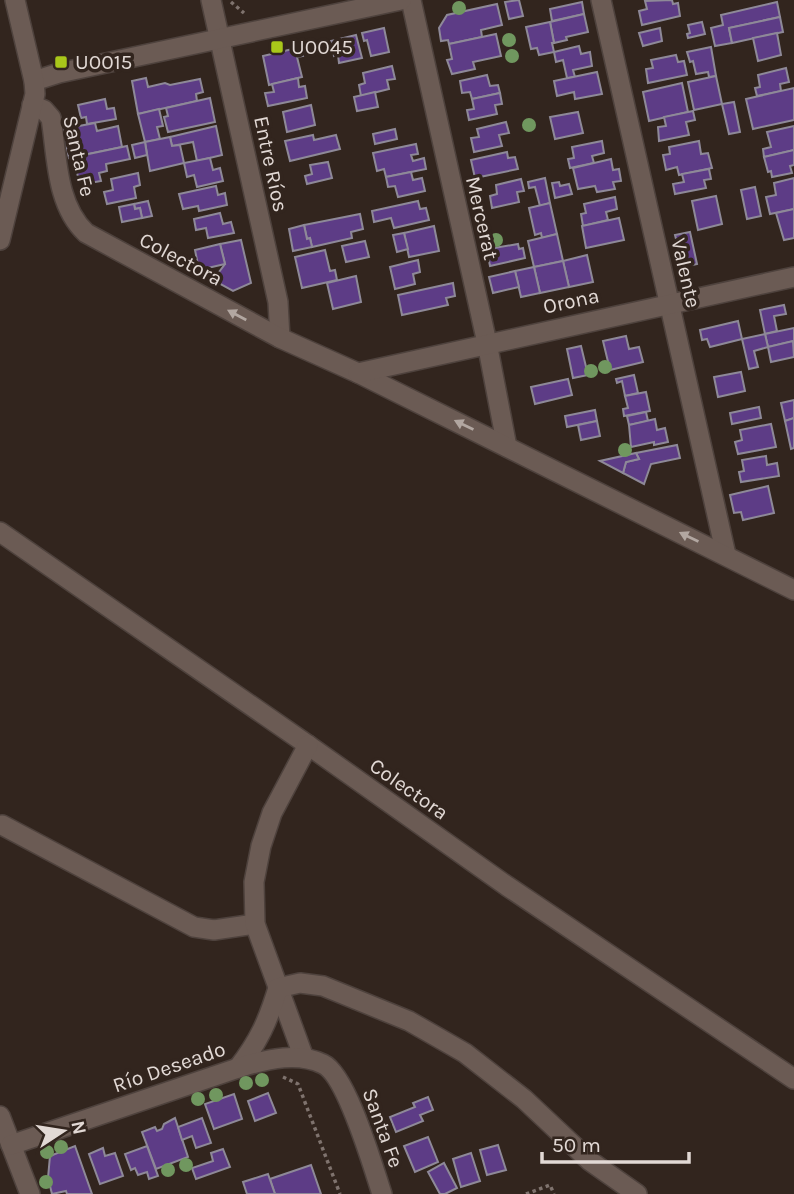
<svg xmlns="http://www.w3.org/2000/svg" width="794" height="1194" viewBox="0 0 794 1194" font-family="Karla,sans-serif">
<rect width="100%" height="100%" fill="#32251e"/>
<!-- building -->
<g fill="#5d3c86" stroke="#8e8998" stroke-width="2">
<path d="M519,0l4,16 -14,3 -4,-17z"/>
<path d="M672,0l1,4 5,-1 2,13 -38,9 -3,-14 8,-2 -2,-8z"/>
<path d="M582,2l2,12 -32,7 -2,-12z"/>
<path d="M777,2l3,15 -51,11 3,15 -17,3 -4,-18 12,-3 -2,-10z"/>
<path d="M497,4l5,21 -21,5 1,7 -33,7 -1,-4 -7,1 -2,-13 8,-13z"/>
<path d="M584,14l4,18 -22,5 1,3 -13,3 -4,-21z"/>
<path d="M780,17l3,15 -51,11 -3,-15z"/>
<path d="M550,22l4,21h-2l2,9 -15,3 -2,-7 -6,1 -5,-22z"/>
<path d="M702,22l3,12 -17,4 -1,-4 3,-1 -2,-8z"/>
<path d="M384,28l5,24 -18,4 -4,-16 -3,1 -2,-8z"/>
<path d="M660,28l2,13 -19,5 -4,-13z"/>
<path d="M777,33l4,22 -23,6 -5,-23z"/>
<path d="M496,34l5,22 -28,6 2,7 -23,5 -5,-14 5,-1 -3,-15z"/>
<path d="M356,35l6,23 -23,5 -1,-8 -4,1 -3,-15z"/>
<path d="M579,46l2,8 9,-2 2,14 -19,4 2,7 -8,1 -4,-18 -7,2 -2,-10z"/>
<path d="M301,47l2,9 -6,1 5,20 -33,8 -6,-29z"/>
<path d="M711,47l5,29 -7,1 -1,-5 -12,2 -3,-13 -3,1 -3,-10z"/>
<path d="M676,55l2,7 6,-1 3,14 -39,8 -2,-14 7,-1 -2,-8z"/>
<path d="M392,66l3,13 -8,1 2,9 -28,7 -2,-11 6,-2 -2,-10z"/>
<path d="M786,68l3,14 -9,2 1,7 -24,5 -2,-8 5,-1 -2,-12z"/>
<path d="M597,72l5,22 -27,5 -1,-7 -17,4 -3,-15z"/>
<path d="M487,75l3,11 8,-1 2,8 -28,6 -2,-7 -8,1 -2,-12z"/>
<path d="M716,76l6,28 -28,6 -6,-28z"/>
<path d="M146,78l2,9 17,-4 5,2 30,-6 3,13 -7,2 1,7 -59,13 -6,-33z"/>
<path d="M298,78l1,9 6,-1 2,12 -39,8 -3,-13 9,-1 -2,-8z"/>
<path d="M682,83l6,29 -39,9 -6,-29z"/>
<path d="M794,88v32l-41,9 -7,-30z"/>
<path d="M375,92l3,15 -21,4 -3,-14z"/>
<path d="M500,93l2,11 -7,1 2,9 -28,6 -2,-10 7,-1 -2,-10z"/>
<path d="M210,98l5,24 -47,10 -4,-15 4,-1 -2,-8z"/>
<path d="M105,99l2,10 7,-1 2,11 -29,5 -1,-7 -5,1 -3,-13z"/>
<path d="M734,102l6,30 -11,2 -7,-30z"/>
<path d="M311,105l4,20 -28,7 -4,-20z"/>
<path d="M159,109l4,17 -6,1 3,12 -15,3 -7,-28z"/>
<path d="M693,111l2,9 -9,2 3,13 -30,6 -1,-14 8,-1 -2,-9z"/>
<path d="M578,112l5,21 -28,6 -5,-22z"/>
<path d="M506,122l3,11 -10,2 3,11 -28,6 -3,-14 8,-1 -2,-8z"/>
<path d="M95,123l2,8 21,-5 4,21 -53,11 -6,-29z"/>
<path d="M216,126l6,29 -25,6 -4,-19 -21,4 -2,-9z"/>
<path d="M794,126v24l-30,7 -1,-8 8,-2 -4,-15z"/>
<path d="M395,129l2,10 -22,5 -2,-10z"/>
<path d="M313,135l1,5 22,-5 4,14 -50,12 -5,-20z"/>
<path d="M170,137l2,9 8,-1 4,18 -34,8 -5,-29z"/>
<path d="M602,141l2,12 -12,3 2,7 -24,5 -2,-9 6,-1 -2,-11z"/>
<path d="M699,141l2,13 7,-1 4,15 -33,7 -2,-8 -11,3 -3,-15 7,-1 -1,-7z"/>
<path d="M145,142l2,13 -12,3 -3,-13z"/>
<path d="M416,144l2,10 -7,1 2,6 11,-3 2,11 -40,8 -2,-8 -7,2 -4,-18z"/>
<path d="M127,146l3,13 -24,5 1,7 -8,2 2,8 -17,3 -2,-8 -4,1 -4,-20z"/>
<path d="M794,150v15l-4,1 2,7 -20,4 -1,-6 -3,1 -4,-15z"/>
<path d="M507,152l1,6 7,-1 3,12 -43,9 -4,-18z"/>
<path d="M210,158l3,12 7,-2 3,13 -26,6 -3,-12 -7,2 -3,-14z"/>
<path d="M611,159l2,11 6,-1 2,12 -8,1 2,7 -18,3 -2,-6 -17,3 -5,-21z"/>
<path d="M328,162l4,16 -25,6 -2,-8 7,-2 -2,-9z"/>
<path d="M709,169l2,10 -7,1 2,8 -31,6 -2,-10 11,-2 -2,-8z"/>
<path d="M411,172l2,8 9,-2 3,13 -27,6 -3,-11 -7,1 -2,-10z"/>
<path d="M138,173l2,12 -6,2 2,11 -29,6 -3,-12 9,-2 -2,-11z"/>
<path d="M545,178l5,25 -10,3 -5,-19 -6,1 -1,-6z"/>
<path d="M794,178v31l-24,5 -4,-17 10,-2 -2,-12z"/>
<path d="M521,179l3,12 -7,1 2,10 -27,6 -2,-12 7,-2 -1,-9z"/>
<path d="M559,182l1,4 9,-2 3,10 -17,4 -3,-15z"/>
<path d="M216,186l2,9 7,-2 2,12 -28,6 -1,-5 -15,3 -4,-15z"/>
<path d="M755,187l6,29 -14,3 -6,-29z"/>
<path d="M716,196l6,28 -24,6 -6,-29z"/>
<path d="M615,197l2,12 -11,3 2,8 -25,6 -2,-12 5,-1 -2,-9z"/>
<path d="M148,201l4,15 -10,2 -2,-10 -5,1 -1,-5z"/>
<path d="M418,201l2,8 6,-1 3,12 -35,8 -3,-10 -17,4 -2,-11z"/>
<path d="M550,203l7,31 -15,4 -1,-5 -6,2 -6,-27z"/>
<path d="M134,204l1,5 5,-1 2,10 -20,4 -3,-15z"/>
<path d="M794,209v29l-10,2 -8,-27z"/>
<path d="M220,213l3,11 8,-2 3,11 -26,5 -2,-10 -10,2 -2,-11z"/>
<path d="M360,214l3,15 -12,3 1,6 -40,9 -2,-9 -3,1 -3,-14z"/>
<path d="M619,218l5,22 -38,8 -4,-22z"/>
<path d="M304,225l3,14 3,-1 2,9 -19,4 -4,-22z"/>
<path d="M434,226l5,25 -30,6 -5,-24z"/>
<path d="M690,232l7,32 -4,1 -13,-10 -5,-20z"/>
<path d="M404,233l4,16 -11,3 -4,-17z"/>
<path d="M557,234l6,27 -29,6 -6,-26z"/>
<path d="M241,240l10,43 -18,8 -20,-11 12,-16 -5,-20z"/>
<path d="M365,241l4,16 -23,5 -4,-16z"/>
<path d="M220,244l5,20 -26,6 -4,-20z"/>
<path d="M518,244l1,5 4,-1 2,10 -35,8 -2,-10 8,-2 -2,-6z"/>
<path d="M325,250l5,21 5,-1 2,10 -35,8 -7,-31z"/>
<path d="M587,255l6,27 -24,5 -6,-26z"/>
<path d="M418,260l2,12 -7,2 2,10 -20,5 -5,-22z"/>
<path d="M563,261l6,26 -29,6 -6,-26z"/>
<path d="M534,267l6,26 -19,4 -6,-26z"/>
<path d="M515,271l4,16 -26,6 -4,-16z"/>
<path d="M356,276l5,26 -28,7 -6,-26z"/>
<path d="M453,283l2,13 -9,2 2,7 -46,10 -4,-20z"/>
<path d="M784,305l2,9 -12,2 3,15 -12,3 -5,-24z"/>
<path d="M738,321l4,18 -32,8 -3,-8 -5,1 -2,-10z"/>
<path d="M794,328v13l-26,6 -3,-13z"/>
<path d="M765,334l3,13 -14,4 4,16 -9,2 -7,-30z"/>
<path d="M626,336l3,13 10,-2 4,15 -33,8 -7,-29z"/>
<path d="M793,341l1,16 -23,5 -3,-15z"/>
<path d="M581,346l7,29 -15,3 -6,-29z"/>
<path d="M741,372l4,19 -27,6 -4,-20z"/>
<path d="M634,375l4,18 -13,3 -3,-15 -5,2 -1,-4z"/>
<path d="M568,379l4,16 -37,9 -4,-17z"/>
<path d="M646,392l4,19 -26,5 -1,-7 5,-1 -3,-12z"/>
<path d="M794,400v18l-9,3 -4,-18z"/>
<path d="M759,407l2,11 -29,6 -2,-11z"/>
<path d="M595,410l2,11 -30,6 -2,-11z"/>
<path d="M646,412l2,9 -19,4 -2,-9z"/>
<path d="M794,418v30l-3,1 -6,-28z"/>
<path d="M655,419l2,11 8,-2 3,14 -14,3v-3l-23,5 -2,-22z"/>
<path d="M597,421l3,15 -19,4 -3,-15z"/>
<path d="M771,424l5,23 -38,7 -3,-12 7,-2 -2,-10z"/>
<path d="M677,445l3,13 -29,6 -7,20 -21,-11 3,-11 13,-3 -3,-6z"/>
<path d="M636,453l3,6 -13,3 -3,11 -23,-12z"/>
<path d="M766,456l1,9 10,-2 2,13 -38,6 -2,-10 5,-1 -2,-11z"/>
<path d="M768,486l6,27 -31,7 -2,-8 -7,1 -4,-18z"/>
<path d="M268,1093l8,20 -21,8 -7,-20z"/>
<path d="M234,1094l8,25 -28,10 -9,-25z"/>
<path d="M428,1097l5,13 -13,5 3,6 -27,11 -6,-15 25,-10 -2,-4z"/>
<path d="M175,1118l13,39 -32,12 -14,-37 13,-5 2,4 5,-2 2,-5z"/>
<path d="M202,1118l9,25 -15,5 -4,-12 -10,4 -4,-13z"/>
<path d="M428,1137l10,25 -23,10 -11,-26z"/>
<path d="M498,1145l8,25 -19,5 -7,-25z"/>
<path d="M75,1146l17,48h-25l-1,-3 -14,3 -4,-16 2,-22z"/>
<path d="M147,1146l11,30 -9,3 -2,-7 -9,3 -3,-7 -4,2 -6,-16z"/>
<path d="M103,1148l2,8 10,-3 8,23 -23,8 -11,-30z"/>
<path d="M223,1149l7,18 -34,12 -4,-11 21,-7 -2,-8z"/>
<path d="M471,1153l9,28 -19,6 -8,-28z"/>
<path d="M444,1163l13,25 -12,6h-5l-12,-22z"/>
<path d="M311,1165l10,29h-46l-5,-15z"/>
<path d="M268,1174l7,20h-28l-4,-12z"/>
</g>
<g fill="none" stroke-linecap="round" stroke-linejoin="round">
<!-- minor casing -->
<g stroke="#4e423d" stroke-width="22">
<g id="minor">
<path d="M211,0l67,302 2,36"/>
<path d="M411,0l76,343 20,104"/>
<path d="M601,0l125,555"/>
<path d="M34,81l25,-8 342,-73"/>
<path d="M32,105l12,5 7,8c6,38 5,87 35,115l194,105 78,35 436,217"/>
<path d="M0,240l35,-146 -1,-13 -19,-81"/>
<path d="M358,373l436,-96"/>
<path d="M0,532l308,213 199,141 287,193"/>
<path d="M2,825l192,102 20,3 41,-6"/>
<path d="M304,1058l-49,-134 -1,-42 7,-36 11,-33 36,-68"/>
<path d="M238,1068c21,-27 30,-47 40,-80l22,-5 23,3 86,35 56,32 59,46 66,62 47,33"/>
<path d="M0,1116l30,78"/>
<path d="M11,1145l233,-79c25,-7 54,-14 79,-2 24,11 50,103 59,130"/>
</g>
</g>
<!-- path -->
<g stroke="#7f736e" stroke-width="3.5" stroke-dasharray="3.5 3.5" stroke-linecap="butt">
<path d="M231,2l13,11"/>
<path d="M283,1077l15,7 42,110"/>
<path d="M526,1194l24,-9 4,9"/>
</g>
<!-- minor -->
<use href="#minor" stroke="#6b5b54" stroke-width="19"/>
</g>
<!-- trees -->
<g fill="#70975f">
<circle cx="459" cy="8" r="7"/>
<circle cx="509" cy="40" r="7"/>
<circle cx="512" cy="56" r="7"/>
<circle cx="529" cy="125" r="7"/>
<circle cx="496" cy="240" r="7"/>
<circle cx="605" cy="367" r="7"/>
<circle cx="591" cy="371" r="7"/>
<circle cx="625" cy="450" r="7"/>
<circle cx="262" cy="1080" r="7"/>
<circle cx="246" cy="1083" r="7"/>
<circle cx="216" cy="1095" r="7"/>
<circle cx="198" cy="1099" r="7"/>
<circle cx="61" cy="1147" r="7"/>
<circle cx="47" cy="1152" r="7"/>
<circle cx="186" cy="1165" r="7"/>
<circle cx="168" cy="1170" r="7"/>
<circle cx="46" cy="1182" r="7"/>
</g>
<!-- one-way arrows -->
<defs><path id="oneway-solid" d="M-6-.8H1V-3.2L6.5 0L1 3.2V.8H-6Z" transform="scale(1.75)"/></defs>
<g fill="#b2a7a1">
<use href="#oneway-solid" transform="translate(237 315) rotate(-152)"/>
<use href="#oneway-solid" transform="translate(464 425) rotate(-154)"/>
<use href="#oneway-solid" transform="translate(689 537) rotate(-154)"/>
</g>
<!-- markers -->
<g fill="#a9c71a" stroke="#32251e" stroke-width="2.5">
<rect x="270" y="40" width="14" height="14" rx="3.5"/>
<rect x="54" y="55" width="14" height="14" rx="3.5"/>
</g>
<g text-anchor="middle" stroke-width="7" stroke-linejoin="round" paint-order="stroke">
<!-- poi labels -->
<g font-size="21" fill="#e2d9d5" stroke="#32251e" text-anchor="start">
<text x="291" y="54">U0045</text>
<text x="75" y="69">U0015</text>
</g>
<!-- street labels -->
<g font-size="21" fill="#e2d9d5" stroke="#32251e">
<text transform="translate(79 156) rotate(77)" y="7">Santa Fe</text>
<text transform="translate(271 164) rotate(78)" y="7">Entre Ríos</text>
<text transform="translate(482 218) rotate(77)" y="7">Mercerat</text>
<text transform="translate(181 259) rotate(28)" y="7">Colectora</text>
<text transform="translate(686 273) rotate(77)" y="7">Valente</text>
<text transform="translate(571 301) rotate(-12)" y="7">Orona</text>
<text transform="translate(409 789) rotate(35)" y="7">Colectora</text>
<text transform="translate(169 1067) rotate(-19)" y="7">Río Deseado</text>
<text transform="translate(383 1128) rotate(70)" y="7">Santa Fe</text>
</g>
</g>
<!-- north arrow -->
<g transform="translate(63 1131) rotate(78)" stroke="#32251e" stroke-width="5" paint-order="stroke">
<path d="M0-5L12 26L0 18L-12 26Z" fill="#e2d9d5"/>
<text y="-10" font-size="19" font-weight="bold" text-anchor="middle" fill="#e2d9d5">N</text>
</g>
<!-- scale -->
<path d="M542 1152v10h147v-10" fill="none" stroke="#e2d9d5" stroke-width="3.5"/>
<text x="552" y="1152" font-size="21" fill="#e2d9d5" stroke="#32251e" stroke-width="5" paint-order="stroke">50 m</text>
</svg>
